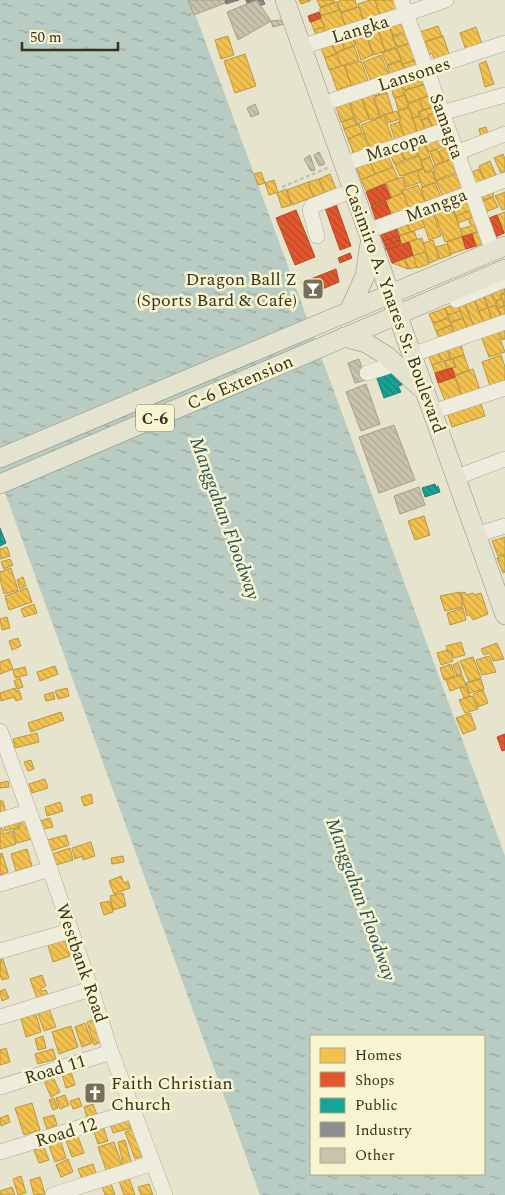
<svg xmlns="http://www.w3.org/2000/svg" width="505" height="1195" viewBox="0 0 505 1195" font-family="Spectral,serif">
<defs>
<pattern id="water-ripples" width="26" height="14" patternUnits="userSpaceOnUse" patternTransform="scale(1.25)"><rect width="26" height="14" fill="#b8ccc4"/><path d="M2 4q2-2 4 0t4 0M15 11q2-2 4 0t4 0" fill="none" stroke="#97a69f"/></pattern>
<pattern id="homes-back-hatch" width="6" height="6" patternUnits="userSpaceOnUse" patternTransform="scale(1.25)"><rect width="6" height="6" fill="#f2c14e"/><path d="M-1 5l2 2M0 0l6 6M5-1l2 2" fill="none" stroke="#d0a644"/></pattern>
<pattern id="shops-back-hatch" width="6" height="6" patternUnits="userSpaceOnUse" patternTransform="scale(1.25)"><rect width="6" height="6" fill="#e4572e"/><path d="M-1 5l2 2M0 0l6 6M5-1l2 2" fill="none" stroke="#ba4927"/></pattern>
<pattern id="public-back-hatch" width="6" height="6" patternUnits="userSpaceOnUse" patternTransform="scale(1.25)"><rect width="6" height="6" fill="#17a398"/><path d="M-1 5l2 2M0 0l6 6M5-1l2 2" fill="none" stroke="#16857b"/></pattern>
<pattern id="industry-back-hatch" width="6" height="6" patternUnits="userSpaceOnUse" patternTransform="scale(1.25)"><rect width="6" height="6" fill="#8d8d92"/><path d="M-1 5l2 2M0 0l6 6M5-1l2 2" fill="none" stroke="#747477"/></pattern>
<pattern id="building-back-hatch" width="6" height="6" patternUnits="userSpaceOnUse" patternTransform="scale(1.25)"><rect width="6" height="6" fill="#c9c3ad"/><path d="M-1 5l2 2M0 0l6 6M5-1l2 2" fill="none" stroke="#ada894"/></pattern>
</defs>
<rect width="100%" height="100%" fill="#e6e4cc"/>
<!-- water -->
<path fill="url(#water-ripples)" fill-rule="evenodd" d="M0,0h190l315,856v339h-245l-260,-716zM311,1036h173v138h-173z"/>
<!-- homes -->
<g fill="url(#homes-back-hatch)" stroke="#ba963f">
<path d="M299,0h11v1l-9,3z"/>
<path d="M317,0h17l1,2 -15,5z"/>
<path d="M342,0h13l2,7 -16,5 -4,-10z"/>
<path d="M370,0h5l6,18 -16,5 -7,-19z"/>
<path d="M375,0h22l3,11 -19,7z"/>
<path d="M337,2l2,8 -19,6v-8z"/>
<path d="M359,7l5,16 -18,6 -5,-16z"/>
<path d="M340,10l6,20 -19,5 -7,-19z"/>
<path d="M321,18l3,9 -10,3 -3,-8z"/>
<path d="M402,21l4,10 -13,5 -4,-11z"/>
<path d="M376,25l9,26 -11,4 -10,-26z"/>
<path d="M389,25l7,22 -11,4 -7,-22z"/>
<path d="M438,26l4,10 -18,6 -4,-10z"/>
<path d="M324,27l3,9 -9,4 -4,-10z"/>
<path d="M476,27l7,20 -16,6 -7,-20z"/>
<path d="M364,29l9,26 -12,5 -9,-27z"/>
<path d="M406,33l3,10 -12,4 -4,-10z"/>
<path d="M351,34l4,11 -10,4 -5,-11z"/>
<path d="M228,36l6,19 -13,4 -6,-19z"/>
<path d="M443,36l8,24 -15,5 -4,-12 -3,2 -4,-13z"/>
<path d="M340,38l4,11 -8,4 -5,-12z"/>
<path d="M331,42l5,12 -11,4 -5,-12z"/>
<path d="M414,42l7,16 -18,6 -6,-16z"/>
<path d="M354,46l5,14 -18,6 -5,-13z"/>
<path d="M396,48l5,12 -14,5 -5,-12z"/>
<path d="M245,54l11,32 -21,7 -11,-32z"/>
<path d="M337,54l4,12 -12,4 -4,-12z"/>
<path d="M381,55l9,24 -17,7 -10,-24z"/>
<path d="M421,58v9l-13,8 -5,-11z"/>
<path d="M361,61l8,22 -17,5 -7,-22z"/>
<path d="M401,61l5,15 -14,5 -5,-15z"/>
<path d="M486,61l8,23 -9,3 -6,-23z"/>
<path d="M344,65l7,20 -14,5 -7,-20z"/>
<path d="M422,74l3,10 -21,6 -3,-10z"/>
<path d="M401,84l3,11 -10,3 -3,-11z"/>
<path d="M426,84l4,11 -22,8 -4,-12z"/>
<path d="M385,85l2,8 -13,3 -3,-7z"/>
<path d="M371,92l9,25 -10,3 -9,-25z"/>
<path d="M387,93l6,19 -13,4 -6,-19z"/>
<path d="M360,95l9,24 -12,5 -8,-25z"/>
<path d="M405,95l3,12 -10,3 -3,-12z"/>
<path d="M432,95l4,11 -13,4 -3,-11z"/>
<path d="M347,98l7,19 -13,5 -6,-19z"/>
<path d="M420,100l3,10 -5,2 1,4 -6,2 -5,-14z"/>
<path d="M437,106l2,5 -11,4 1,2 -8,3 -2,-8z"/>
<path d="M409,108l9,26 -13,5 -6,-18 2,-1 -3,-9z"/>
<path d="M397,111l3,8 -12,4 -3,-8z"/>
<path d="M440,112l4,13 -11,3 -5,-13z"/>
<path d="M384,116l10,27 -23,8 -10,-26z"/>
<path d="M420,116l5,16 -7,2 -5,-16z"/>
<path d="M354,118l2,7 -12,4 -2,-7z"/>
<path d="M428,118l4,10 -7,2 -3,-10z"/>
<path d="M399,122l6,17 -9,3 -6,-17z"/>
<path d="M359,124l3,9 -14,6 -4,-10z"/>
<path d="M486,127l3,11 -7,3 -3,-12z"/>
<path d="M363,133l6,17 -15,5 -6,-16z"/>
<path d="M442,134l4,12 -18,6 -4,-12z"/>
<path d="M423,140l7,17 -9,3 -7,-16z"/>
<path d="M414,143l4,12 -13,5 -5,-12z"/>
<path d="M448,147l4,11 -9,4 -4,-11z"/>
<path d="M400,149l4,11 -10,4 -4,-12z"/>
<path d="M437,149l6,13 -8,3 -5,-13z"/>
<path d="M386,151l7,16 -18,7 -7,-17z"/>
<path d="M503,154l2,5v12l-4,2 -7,-15z"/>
<path d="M419,156l4,12 -23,8 -5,-11z"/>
<path d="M368,157l7,17 -14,6 -6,-17z"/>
<path d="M430,157l4,12 -9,3 -4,-11z"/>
<path d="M452,159l5,13 -21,8 -3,-9 3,-1 -2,-4z"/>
<path d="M490,161l6,14 -11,5 -6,-14z"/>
<path d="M393,167l5,11 -32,13 -5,-11z"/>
<path d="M424,169l1,4 7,-2 4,11 -14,5 -5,-16z"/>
<path d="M479,169l6,13 -12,5 -6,-13z"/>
<path d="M417,171l4,11 -14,5 -4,-11z"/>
<path d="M261,172l4,11 -7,2 -4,-11z"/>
<path d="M459,173l7,18 -22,9 -8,-19z"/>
<path d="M330,174l6,15 -12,4 -5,-14z"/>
<path d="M402,177l4,11 -5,2 1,3 -10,4 -6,-14z"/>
<path d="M319,179l5,14 -11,4 -5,-15z"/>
<path d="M274,180l4,12 -9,3 -4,-12z"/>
<path d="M308,182l5,15 -21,8 -5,-15z"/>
<path d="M435,183l7,17 -15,7 -6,-19z"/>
<path d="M418,185l9,22 -16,6 -9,-22z"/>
<path d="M491,187l3,9 -13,5 -4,-9z"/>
<path d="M286,189l5,16 -9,3 -5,-15z"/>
<path d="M505,192v17l-3,1 -7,-14z"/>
<path d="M403,193l7,18 -17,7 -8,-18z"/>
<path d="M468,195l6,14 -18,7 -5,-14z"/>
<path d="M493,197l5,10 -15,6 -4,-10z"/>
<path d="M450,203l13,33 -18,6 -12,-33z"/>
<path d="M432,209l9,27 -12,4 -9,-26z"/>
<path d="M474,209l3,7 -19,7 -2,-7z"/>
<path d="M505,212v21h-1l-7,-18z"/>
<path d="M420,215l5,12 -15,5 -3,-12z"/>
<path d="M477,216l5,14 -19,6 -3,-7 11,-3 -3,-7z"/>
<path d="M405,219l5,13 -10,3 -5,-13z"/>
<path d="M414,231l3,8 -15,5 -3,-8z"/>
<path d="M482,231l4,11 -10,4 -4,-12z"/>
<path d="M462,237l4,12 -15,5 -4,-12z"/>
<path d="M422,238l4,14 -13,4 -4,-14z"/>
<path d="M433,240l6,19 -9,4 -7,-20z"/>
<path d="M447,244l4,11 -11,4 -4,-12z"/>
<path d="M425,252l4,12 -12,4 -4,-12z"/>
<path d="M413,256l4,11 -8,2 -4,-10z"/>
<path d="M405,259l3,10 -16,-6z"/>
<path d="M504,286l1,7 -5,1 2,5 -7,2 -4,-10z"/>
<path d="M491,291l5,14 -7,3 -6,-14z"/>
<path d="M482,294l6,14 -9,3 -5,-13z"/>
<path d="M505,294v12h-1l-3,-11z"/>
<path d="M473,297l12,30 -10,3 -11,-29z"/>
<path d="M502,299l2,7 -6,2 -2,-7z"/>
<path d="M463,301l12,28 -7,3 -11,-29z"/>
<path d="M457,303l3,8 -12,4 -3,-7z"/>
<path d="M496,305l6,15 -8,3 -6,-15z"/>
<path d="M505,306v12l-3,1 -4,-11z"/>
<path d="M445,308l3,10 -15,5 -4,-9z"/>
<path d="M488,308l5,15 -8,3 -6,-15z"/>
<path d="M460,311l3,7 -12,4 -3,-7z"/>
<path d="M448,318l3,7 -15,6 -3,-7z"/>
<path d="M463,318l5,14 -13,4 -4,-13z"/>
<path d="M451,326l4,10 -15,5 -4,-10z"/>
<path d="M505,326v13l-3,1 -4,-12z"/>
<path d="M496,328l9,24 -16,5 -9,-23z"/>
<path d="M460,341l4,14 -13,4 -5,-14z"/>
<path d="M446,346l4,13 -6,2 -1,-2 -2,1 -4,-12z"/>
<path d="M437,349l5,13 -10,3 -5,-13z"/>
<path d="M464,355l5,15 -14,5 -3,-7 4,-1 -3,-8z"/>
<path d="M501,355l4,12v13l-15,6 -8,-24z"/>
<path d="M453,359l2,8 -8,2 -2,-8z"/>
<path d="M444,361l3,8 -12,4 -3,-8z"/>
<path d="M473,369l7,21 -18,6 -7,-20z"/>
<path d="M455,377l6,19 -16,5 -7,-18z"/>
<path d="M480,401l5,15 -33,11 -5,-15z"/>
<path d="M424,516l6,19 -15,5 -7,-19z"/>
<path d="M505,537v17l-7,2 -6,-15z"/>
<path d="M7,547l3,9 -10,3v-10z"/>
<path d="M505,555v17l-2,1 -6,-15z"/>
<path d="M10,559l3,6 -9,4 -3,-7z"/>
<path d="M11,568l7,22 -14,4 -4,-15v-7z"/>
<path d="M23,577l3,9 -6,3 -3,-9z"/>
<path d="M27,588l5,14 -23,8 -4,-14z"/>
<path d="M460,592l3,15 -18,4 -5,-15z"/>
<path d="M465,592l1,3 7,-2 1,2 7,-2 7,21 -15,6 -4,-6 -2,2 -6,-23z"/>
<path d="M34,604l3,9 -13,4 -3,-8z"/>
<path d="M463,608l3,12 -16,5 -3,-12z"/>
<path d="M7,617l3,11 -8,2 -2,-11z"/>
<path d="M18,638l3,8 -9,4 -3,-9z"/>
<path d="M461,642l4,13 -11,3 -3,-7 -3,1 -2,-6z"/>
<path d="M497,643l7,16 -11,2 -3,-8 -6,2 -3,-6z"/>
<path d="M447,650l1,3h3l2,8 -12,4 -4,-12z"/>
<path d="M489,656l7,16 -14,3 -6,-15z"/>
<path d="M473,657l8,21 -12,4 -9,-21z"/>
<path d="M9,659l4,10 -13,5v-12z"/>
<path d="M458,662l4,12 -5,2 -4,-11z"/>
<path d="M451,664l4,12 -11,4 -4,-12z"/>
<path d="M55,666l3,8 -18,7 -3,-9z"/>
<path d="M25,667l2,8 -12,3 -2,-8z"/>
<path d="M462,675l4,10 -16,6 -4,-11z"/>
<path d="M20,678l3,9 -6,2 -3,-8z"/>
<path d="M481,679l3,10 -15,4 -3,-10z"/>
<path d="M466,687l4,9 -6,2 -4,-10z"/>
<path d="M15,688l1,3 3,-1 3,9 -6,2 -2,-4 -13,4 -1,-8z"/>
<path d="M67,688l2,8 -11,3 -3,-8z"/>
<path d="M483,690l5,13 -10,4 -5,-13z"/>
<path d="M53,692l2,7 -9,2 -2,-6z"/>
<path d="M472,696l6,13 -13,4 -6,-13z"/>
<path d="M61,712l3,8 -33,12 -3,-9z"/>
<path d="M470,713l6,16 -13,5 -7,-16z"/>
<path d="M37,733l2,9 -24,6 -2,-9z"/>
<path d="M31,760l3,9 -6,2 -4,-9z"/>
<path d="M45,779l3,9 -16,5 -3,-9z"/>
<path d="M8,781l1,6 -9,1v-5z"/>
<path d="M91,794l2,9 -9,3 -3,-9z"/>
<path d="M0,801h3l3,12 -6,2z"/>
<path d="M60,802l3,9 -16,5 -2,-9z"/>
<path d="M26,817l6,22 -15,4 -4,-13 7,-2 -2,-8z"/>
<path d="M50,818l3,9 -10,2 -3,-8z"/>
<path d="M16,819l3,8 -14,4 -2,-8z"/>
<path d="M0,823l4,11 8,-3 4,13 -16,5z"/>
<path d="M66,835l3,10 -18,6 -4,-11z"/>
<path d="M91,842l4,14 -12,4 -1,-4 -7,3 -3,-11z"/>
<path d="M70,848l3,12 -17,5 -4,-11z"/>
<path d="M27,849l5,17 -16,5 -5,-17z"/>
<path d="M2,853l6,19 -8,3v-21z"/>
<path d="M123,856l1,6 -12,2 -1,-6z"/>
<path d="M121,876l3,7 4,-2 2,7 -16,6 -5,-13z"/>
<path d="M123,893l3,13 -13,4 -3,-14z"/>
<path d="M110,901l3,11 -9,3 -4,-12z"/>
<path d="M63,934l7,22 -17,6 -7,-23z"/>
<path d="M1,953l8,25 -7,2 -2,-5z"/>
<path d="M42,975l4,11 -6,3 1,2 5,-1 2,5 -11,3 -7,-19z"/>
<path d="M5,989l4,9 -7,3 -2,-10z"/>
<path d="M48,1006l8,21 -12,4 -7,-20z"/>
<path d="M35,1011l6,21 -15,5 -6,-22z"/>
<path d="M95,1019l8,22 -9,4 -7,-23z"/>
<path d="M85,1023l7,20 -10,4 -7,-20z"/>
<path d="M71,1026l7,21 -19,7 -7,-22z"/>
<path d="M43,1036l3,12 -8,2 -3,-11z"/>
<path d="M6,1048l4,14 -10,3v-15z"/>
<path d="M53,1049l3,10 -18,5 -3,-10z"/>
<path d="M70,1068l5,17 -9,3 -5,-17z"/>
<path d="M53,1077l7,15 -9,5 -7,-16z"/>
<path d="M65,1095l4,10 -9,4 -4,-11z"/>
<path d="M54,1098l4,10 -5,2 -4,-10z"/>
<path d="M79,1098l3,8 -9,3 -3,-8z"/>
<path d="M32,1103l8,27 -16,5 -9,-27z"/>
<path d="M93,1104l4,11 -10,3 -3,-11z"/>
<path d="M127,1114l4,14 -18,5 -4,-14z"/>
<path d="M8,1115l2,7 -9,4 -1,-8z"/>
<path d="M54,1115l3,10 -10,4 -4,-11z"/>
<path d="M103,1126l5,15 -10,3 -5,-15z"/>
<path d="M136,1128l9,27 -10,4 -10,-27z"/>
<path d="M77,1134l7,19 -12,4 -7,-19z"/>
<path d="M60,1139l6,19 -11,4 -7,-19z"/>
<path d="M125,1140l7,25 -8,3 -6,-26z"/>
<path d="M114,1142l8,23 -16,5 -8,-23z"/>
<path d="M44,1147l5,13 -10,3 -5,-13z"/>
<path d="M68,1159l5,13 -12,5 -5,-12z"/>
<path d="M93,1164l5,15 -14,5 -6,-15z"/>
<path d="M128,1175l7,20h-11l-6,-17z"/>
<path d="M21,1176l5,17 -8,2 -5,-16z"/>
<path d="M40,1177l5,17 -11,1 -4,-15z"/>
<path d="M110,1181l5,14h-10l-4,-11z"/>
<path d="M149,1184l4,11h-12l-3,-8z"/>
<path d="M12,1187l3,8h-15v-4z"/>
</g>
<!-- shops -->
<g fill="url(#shops-back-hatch)" stroke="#b14c29">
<path d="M319,12l2,6 -11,4 -2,-6z"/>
<path d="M385,184l6,14 -20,7 -5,-13z"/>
<path d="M335,201l16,45 -11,4 -16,-45z"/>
<path d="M386,201l6,17 -15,5 -6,-17z"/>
<path d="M296,210l19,47 -20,8 -19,-47z"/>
<path d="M497,215l7,18 -10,5 -8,-19z"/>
<path d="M394,222l5,14 -16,5 -5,-13z"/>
<path d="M472,234l4,12 -10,3 -4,-12z"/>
<path d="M399,236l1,4 -15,6 -2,-5z"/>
<path d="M400,240l1,4 -15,6 -1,-4z"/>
<path d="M409,242l4,13 -21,8 -5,-13z"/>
<path d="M350,253l2,5 -12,5 -2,-5z"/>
<path d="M336,269l3,13 -33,14 -3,-14z"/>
<path d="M452,368l3,9 -17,6 -3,-10z"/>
<path d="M505,734v16l-3,1 -5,-14z"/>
</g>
<!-- public -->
<g fill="url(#public-back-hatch)" stroke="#218173">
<path d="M392,370l2,7 4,-2 4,10 -4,1 3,6 -17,6 -8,-22z"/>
<path d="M435,484l1,3 2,-1 2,6 -15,5 -3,-9z"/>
<path d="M0,528l6,15 -6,3z"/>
<path d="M97,1084l5,15 -10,3 -4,-15z"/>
</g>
<!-- industry -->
<g fill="url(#industry-back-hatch)" stroke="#74716f">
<path d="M225,0h14l-13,4z"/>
<path d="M246,0h17l2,4 -16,5z"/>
</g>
<!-- building -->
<g fill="url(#building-back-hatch)" stroke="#a69f8b">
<path d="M188,0h36l1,3 -31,12z"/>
<path d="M257,0l14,21 -33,19 -11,-28z"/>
<path d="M281,20l3,4 -11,3 -2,-6z"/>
<path d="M255,104l4,10 -8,3 -4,-9z"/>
<path d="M319,152l6,12 -6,2 -5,-11z"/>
<path d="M310,155l5,15 -4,1 -7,-12z"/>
<path d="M359,359l7,21 -11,3 -7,-20z"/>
<path d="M366,384l14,40 -19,7 -15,-39z"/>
<path d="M394,425l21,55 -36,13 -20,-56z"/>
<path d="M419,487l6,18 -25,9 -6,-18z"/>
</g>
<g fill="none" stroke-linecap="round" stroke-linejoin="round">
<!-- minor casing -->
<g stroke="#aba895" stroke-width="16">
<g id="minor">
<path d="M401,0l92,251"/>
<path d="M301,47l105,-33 40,-14"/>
<path d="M322,104l183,-61"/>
<path d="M442,113l63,-18"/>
<path d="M456,153l49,-19"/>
<path d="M344,164l104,-35"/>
<path d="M368,231l137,-51"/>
<path d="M317,236l-7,-26 2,-4 41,-16"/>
<path d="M456,300l49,-20"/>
<path d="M411,355l94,-33"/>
<path d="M367,373l28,-9"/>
<path d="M432,412l73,-24"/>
<path d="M457,477l48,-18"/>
<path d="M476,535l29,-9"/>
<path d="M0,731l50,138 41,120 20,63 54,143"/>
<path d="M0,820l28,-8"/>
<path d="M0,884l50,-15"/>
<path d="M0,951l70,-20"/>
<path d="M0,1017l91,-28"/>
<path d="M0,1087l111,-35"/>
<path d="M0,1152l133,-41"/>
<path d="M53,1195l100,-32"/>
</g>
</g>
<!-- major casing -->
<g stroke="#908d7c" stroke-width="20">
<g id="major">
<path d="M285,0l220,615"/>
<path d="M349,311l16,-35 5,-33"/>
<path d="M344,337l22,6 21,13 34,32"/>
<path d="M0,458l505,-212"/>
<path d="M0,484l505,-215"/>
</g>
</g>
<!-- path -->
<path stroke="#c5c3b4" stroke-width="2.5" stroke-dasharray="4 2.5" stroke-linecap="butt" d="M282,187l48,-20"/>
<!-- minor -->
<use href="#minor" stroke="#edecdd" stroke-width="15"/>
<!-- major -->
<use href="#major" stroke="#e4e3cf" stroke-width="19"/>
</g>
<!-- icons -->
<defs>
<g id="bar-square" transform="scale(1.125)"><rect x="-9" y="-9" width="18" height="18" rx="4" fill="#76705a" stroke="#f7f5d1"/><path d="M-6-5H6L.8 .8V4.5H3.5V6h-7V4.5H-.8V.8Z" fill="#fff"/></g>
<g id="church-square" transform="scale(1.125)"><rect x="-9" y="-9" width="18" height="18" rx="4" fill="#76705a" stroke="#f7f5d1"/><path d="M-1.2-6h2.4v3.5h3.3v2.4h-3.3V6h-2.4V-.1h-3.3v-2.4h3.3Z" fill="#fff"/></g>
</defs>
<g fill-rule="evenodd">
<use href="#bar-square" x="313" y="289"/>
<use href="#church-square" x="95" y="1093"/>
</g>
<g text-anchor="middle" stroke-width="5" stroke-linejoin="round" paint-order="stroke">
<!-- shield labels -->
<rect fill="#f7f5d1" stroke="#726c53" stroke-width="1" x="136" y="404.5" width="38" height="27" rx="4"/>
<g font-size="16" font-weight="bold" fill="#39311d">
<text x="155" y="424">C-6</text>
</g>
<!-- street labels -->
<g font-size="18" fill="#39311d" stroke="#f7f5d1">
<text transform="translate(360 29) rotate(-17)" y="6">Langka</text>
<text transform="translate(414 74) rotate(-18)" y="6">Lansones</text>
<text transform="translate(447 126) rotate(70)" y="6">Samagta</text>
<text transform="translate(396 146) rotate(-18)" y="6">Macopa</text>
<text transform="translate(436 205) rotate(-21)" y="6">Mangga</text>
<text transform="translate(395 308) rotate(70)" y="6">Casimiro A. Ynares Sr. Boulevard</text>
<text transform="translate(240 382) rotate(-23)" y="6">C-6 Extension</text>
<text transform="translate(82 963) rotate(71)" y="6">Westbank Road</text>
<text transform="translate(55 1069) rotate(-17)" y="6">Road 11</text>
<text transform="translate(66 1132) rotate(-17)" y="6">Road 12</text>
</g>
<!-- poi labels -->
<g font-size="18" fill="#39311d" stroke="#f7f5d1" text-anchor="end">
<text x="297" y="285">Dragon Ball Z<tspan x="297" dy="21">(Sports Bard &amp; Cafe)</tspan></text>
<text x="111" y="1089" text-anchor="start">Faith Christian<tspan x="111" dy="21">Church</tspan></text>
</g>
<!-- water labels -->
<g font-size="19" font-style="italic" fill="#2b5159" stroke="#f7f5d1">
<text transform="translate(226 518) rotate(70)" y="7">Manggahan Floodway</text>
<text transform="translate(362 899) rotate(70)" y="7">Manggahan Floodway</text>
</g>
</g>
<!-- legend -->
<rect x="310" y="1035" width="175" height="140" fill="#f7f5d1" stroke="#aba789"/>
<rect x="320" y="1048" width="25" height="15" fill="#f2c14e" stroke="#aba789"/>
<text x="355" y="1060" font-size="15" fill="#39311d">Homes</text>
<rect x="320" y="1072" width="25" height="15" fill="#e4572e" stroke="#aba789"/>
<text x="355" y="1085" font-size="15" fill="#39311d">Shops</text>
<rect x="320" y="1098" width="25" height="15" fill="#17a398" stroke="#aba789"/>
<text x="355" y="1110" font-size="15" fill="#39311d">Public</text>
<rect x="320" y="1122" width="25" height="15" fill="#8d8d92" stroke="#aba789"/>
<text x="355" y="1135" font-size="15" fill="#39311d">Industry</text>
<rect x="320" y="1148" width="25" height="15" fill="#c9c3ad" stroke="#aba789"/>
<text x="355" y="1160" font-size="15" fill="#39311d">Other</text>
<!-- scale -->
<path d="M22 42v8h96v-8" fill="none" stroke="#39311d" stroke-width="2.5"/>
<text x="30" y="42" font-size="15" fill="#39311d" stroke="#f7f5d1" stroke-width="4" paint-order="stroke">50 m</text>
</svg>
